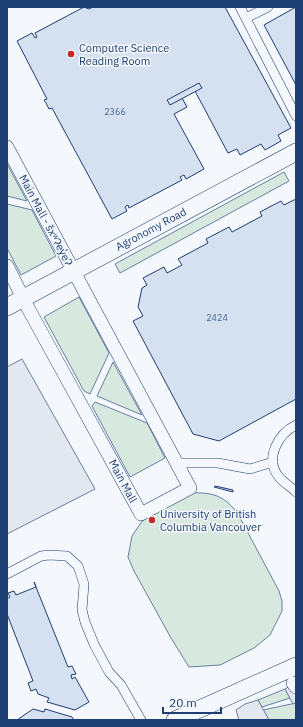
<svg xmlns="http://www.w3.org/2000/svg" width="303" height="727" viewBox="0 0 303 727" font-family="'IBM Plex Sans',sans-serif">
<rect width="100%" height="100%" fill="#f4f7fb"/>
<!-- green -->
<g fill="#d7e8df" stroke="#687fa3">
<path d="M7,164l20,37 -20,-5z"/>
<path d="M284,172l5,9 -169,92 -5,-9z"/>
<path d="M7,204l25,6 24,46 -35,19 -14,-27z"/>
<path d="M79,297l30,56 -19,41 -6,-3 -40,-74z"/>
<path d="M113,362l29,53 -45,-19z"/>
<path d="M95,402l52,21 18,35 -35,19 -38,-71z"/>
<path d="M191,493c22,-1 34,3 47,21l41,77 3,10v10l-12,24 -16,13 -34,17 -31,2 -18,-29 -37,-67 -6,-14 4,-21 13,-19z"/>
<path d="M285,689l5,9 -28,9 -4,-7z"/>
<path d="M296,703v17h-27l-6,-10z"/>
</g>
<!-- parking -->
<g fill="#e3e8f0" stroke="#687fa3">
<path d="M22,359l73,130 -88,45v-167z"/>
<path d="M296,682v21l-3,1 -8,-15z"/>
<path d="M258,700l11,20h-30l-3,-10 9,-6z"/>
</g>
<!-- building -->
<g fill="#d5e0f0" stroke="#1d3f73">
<path d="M84,7l5,2 4,-2h132l66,121 -13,7 3,6 -16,9 -4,-6 -21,11 -3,-6 -9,4 -33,-62 -13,7 5,9 -13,7 30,55 -18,10 -2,-4 -4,2 2,3 -53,28 -1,-3 -2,1 -1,1 2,4 -15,8 -60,-111 -3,1 -3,-6 -2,-3 3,-1 -30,-58 15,-8 3,5 2,-1 -2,-4z"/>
<path d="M296,7v78l-32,-60z"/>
<path d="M199,83l3,5 -32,17 -3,-5z"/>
<path d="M296,199v200l-77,42 -26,-7 -60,-113 10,-5 -5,-9 4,-19 5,-3 -4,-7 21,-11 3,6 15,-8 -4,-6 30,-16 -2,-4 23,-12 3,5 30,-16 -2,-4 21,-11 3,4z"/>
<path d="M215,486l18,4v2l-19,-5z"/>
<path d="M34,582l34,85 4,-1 4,8 -5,1 1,4 3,-2 14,25 -14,8 -28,-8 2,-4 -11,-4 -2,-5 -5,2 -3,-8 5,-2 -26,-67v-15l3,-2 -2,-4 6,-2 2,4 20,-8z"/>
<path d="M33,709l11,3 1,-3 27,8 2,3h-63h6z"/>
</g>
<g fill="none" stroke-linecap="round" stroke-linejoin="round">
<!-- service casing -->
<g stroke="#1d3f73" stroke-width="10">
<g id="service">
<path d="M240,7l56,109"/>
<path d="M246,18l22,-11"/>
<path d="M296,425c-18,9 -32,34 -17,52 5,6 12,10 17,15"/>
<path d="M177,463h41l32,6 23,-7"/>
<path d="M7,574l34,-18 8,-1 18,1 11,10 6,18 -2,26 3,12 9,22 15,28 12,13 20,35"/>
</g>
</g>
<!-- pedestrian casing -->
<g stroke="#1d3f73" stroke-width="14">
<g id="pedestrian">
<path d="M7,147l183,341 -49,26 -113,-206 -21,-42"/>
<path d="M293,683l3,4"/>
</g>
</g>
<!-- minor casing -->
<g stroke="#1d3f73" stroke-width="18">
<g id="minor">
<path d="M7,307l289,-155"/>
<path d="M175,720l121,-54"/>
</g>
</g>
<!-- service -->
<use href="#service" stroke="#f4f7fb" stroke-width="9"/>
<!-- pedestrian -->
<use href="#pedestrian" stroke="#f4f7fb" stroke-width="13"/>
<!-- minor -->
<use href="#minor" stroke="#f4f7fb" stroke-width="17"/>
</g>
<!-- markers -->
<g fill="#c62828" stroke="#f4f7fb" stroke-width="1.5">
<circle cx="71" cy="54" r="4"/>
<circle cx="152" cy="520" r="4"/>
</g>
<g text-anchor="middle" stroke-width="3" stroke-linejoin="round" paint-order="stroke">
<!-- number labels -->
<g font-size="9" fill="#4b6792">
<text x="115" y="115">2366</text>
<text x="217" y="321">2424</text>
</g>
<!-- poi labels -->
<g font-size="11" fill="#1d3f73" stroke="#f4f7fb" text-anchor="start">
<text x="79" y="52">Computer Science<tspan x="79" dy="13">Reading Room</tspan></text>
<text x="160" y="518">University of British<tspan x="160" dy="13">Columbia Vancouver</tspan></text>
</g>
<!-- street labels -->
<g font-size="11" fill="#1d3f73" stroke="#f4f7fb">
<text transform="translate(46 220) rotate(62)" y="4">Main Mall - šxʷʔey̓eʔ</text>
<text transform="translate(151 229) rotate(-28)" y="4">Agronomy Road</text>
<text transform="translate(123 481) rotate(62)" y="4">Main Mall</text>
</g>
</g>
<!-- border -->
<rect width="303" height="727" fill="none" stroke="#1d3f73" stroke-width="16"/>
<!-- scale -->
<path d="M163 707v6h58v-6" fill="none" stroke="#1d3f73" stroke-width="2"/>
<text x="169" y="707" font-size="12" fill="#1d3f73" stroke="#f4f7fb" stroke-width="3" paint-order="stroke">20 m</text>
</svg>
